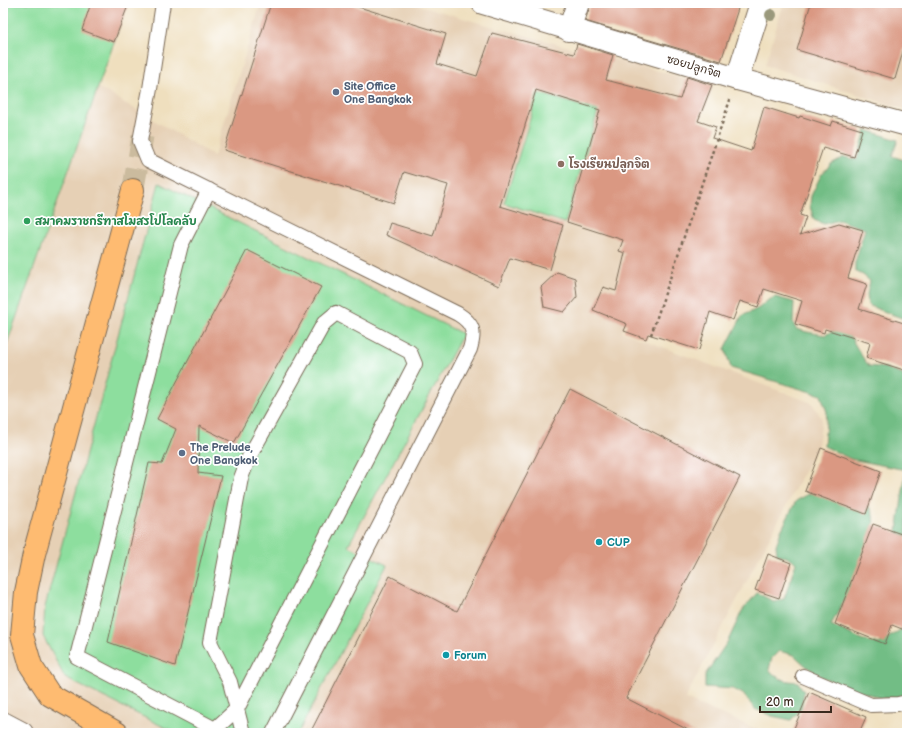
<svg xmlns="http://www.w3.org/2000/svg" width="910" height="736" viewBox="0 0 910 736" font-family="'Balsamiq Sans','Playpen Sans Thai',sans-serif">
<rect width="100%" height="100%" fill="#fff"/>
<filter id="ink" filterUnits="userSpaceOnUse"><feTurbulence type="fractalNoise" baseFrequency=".025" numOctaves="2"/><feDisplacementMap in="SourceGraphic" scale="8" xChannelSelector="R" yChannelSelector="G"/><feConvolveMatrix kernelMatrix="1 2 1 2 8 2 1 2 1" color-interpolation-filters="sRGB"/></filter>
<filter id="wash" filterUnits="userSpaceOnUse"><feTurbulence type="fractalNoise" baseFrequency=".012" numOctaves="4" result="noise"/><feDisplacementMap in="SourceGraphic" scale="16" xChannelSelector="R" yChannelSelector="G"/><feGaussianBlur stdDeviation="0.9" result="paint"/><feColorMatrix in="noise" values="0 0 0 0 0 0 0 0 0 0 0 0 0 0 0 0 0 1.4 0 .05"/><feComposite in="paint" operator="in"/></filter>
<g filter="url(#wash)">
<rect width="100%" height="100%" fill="#efdfbe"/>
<!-- built -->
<g fill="#e6d0b5">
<path d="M261,3h151l71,21 231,62 -59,156 -18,55 -15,35 190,71 10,16 -4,26 -133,254 81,34h-763v-378l95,-268 116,69z"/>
<path d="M784,3h123v107l-142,-45z"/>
</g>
<!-- green -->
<g fill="#8dde9e" stroke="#64845e">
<path d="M3,3h125l-125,352z"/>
<path d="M538,93l60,18 -33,112 -61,-20z"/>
<path d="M159,183l304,151 -115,212 39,19 -89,168h-122l-111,-55 -22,-42 2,-29z"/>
</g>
<!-- forest -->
<g fill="#72bd85" stroke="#567452">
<path d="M866,130l32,10 -6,16 15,5v159l-32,-12 -7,-3 -1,-11 3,-13 -7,-6 -8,-4v-8l10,-34 -26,-9 -15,4 -10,-4 -4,-14 1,-10 10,-21 10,-11 13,-7 13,3z"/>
<path d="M775,297l19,5 -1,21 3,6 11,3 18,3 8,-4 13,-1c8,12 14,25 23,36l17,2 17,7 4,17v144l-10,-4 9,-62 -55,-11 -27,-13 3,-34 -6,-17 -90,-27 -6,-19 17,-33 17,-8 8,-7z"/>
<path d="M812,492l55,10 6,13 1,14 -4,22 -39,74 32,15 16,4 21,-14 7,-2v70h-26l-41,-13 -18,-8 -15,-10 -13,-12 -15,-4 -7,7 -3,11c8,11 17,12 29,13l6,10 -3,17 -10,11 -19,-4 -17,-7 -12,-15 -10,-5 -28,-2v-12l23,-34 14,-30 15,-18 16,8 11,-2 12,-36 -4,-4 -15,-5 -1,-9 5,-14 15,-30z"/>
</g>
<g id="blocks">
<!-- building -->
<g fill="#da9882">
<path d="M91,3h38l-15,39 -32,-12z"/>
<path d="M271,3h75l100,31 -9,30 40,12 15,-43 82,21 3,-10 36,11 -7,25 74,19 7,-22 25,8 -14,36 18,6 -4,11 39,13 13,-44 35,11 1,-2 31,10 2,-5 29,9 -8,27 -31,-9 -23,67 6,2 -6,18 39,-12 24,7 -15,48 19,6 -8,25 48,15v47l-41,-13 4,-15 -45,-14 -1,4 -29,-9 7,-23 -38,-12 -6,18 -18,-6 -7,19 -23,-8 -11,38 -51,-16 -2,5 -22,-8 3,-7 -34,-14 10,-23 13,4 9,-38 -6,-2 4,-11 -56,-18 33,-112 -64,-20 -36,116 63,19 -13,45 -40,-12 -11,28 -113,-51 4,-12 43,13 15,-51 -44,-13 -10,31 -170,-53z"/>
<path d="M591,3h147l-1,6h1l-17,52 -136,-40z"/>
<path d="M811,3h96v35l-12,41 -98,-29z"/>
<path d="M247,250l74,37 -87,156 -35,-17 -1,47 23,3 -46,190 -67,-24 41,-179 13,1 14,-35 -19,-10z"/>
<path d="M557,272l18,6 2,19 -13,15 -20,-5 -3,-20z"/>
<path d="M570,389l170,88 -114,221 68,35h-384l80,-157 67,35z"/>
<path d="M821,448l60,23 -15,43 -61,-23z"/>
<path d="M873,524l34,12v95l-15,-6 -7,19 -50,-20z"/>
<path d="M768,554l23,9 -12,35 -24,-8z"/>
<path d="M809,692l57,25 -7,16h-67z"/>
</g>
</g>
</g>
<g filter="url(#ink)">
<use href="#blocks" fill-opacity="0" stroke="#7a6956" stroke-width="1"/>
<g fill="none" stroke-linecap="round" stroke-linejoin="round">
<!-- highway-tunnel -->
<path stroke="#cbbb9e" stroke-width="22" stroke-dasharray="22 11" stroke-linecap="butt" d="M133,190l11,-62"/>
<!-- lane casing -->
<g stroke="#7a6956" stroke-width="16">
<g id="lane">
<path d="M163,3l-13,86 -10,52 8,19 310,154c16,10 17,18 12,35l-197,384"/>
<path d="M209,190l-28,55 -104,412 138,72 22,-20 178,-345 -5,-12 -74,-39 -12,10 -75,134 -8,21 -31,164 20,40 13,51"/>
<path d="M803,676l68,29 27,-1 9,-2"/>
</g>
</g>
<!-- street casing -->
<g stroke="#7a6956" stroke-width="24">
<g id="street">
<path d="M483,3l254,76 170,46"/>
<path d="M569,30l9,-27"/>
<path d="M737,79l24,-76"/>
<path d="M3,723l19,10"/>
</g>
</g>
<!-- highway casing -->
<g stroke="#7a6956" stroke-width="24">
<path id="highway" d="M117,733l-67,-38 -19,-29 -9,-31 4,-43 8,-38 99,-364"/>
</g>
<!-- path -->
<path stroke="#7a6956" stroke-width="2.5" stroke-dasharray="3 3" stroke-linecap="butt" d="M651,335l79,-235"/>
<!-- lane -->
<use href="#lane" stroke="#fff" stroke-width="14"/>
<!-- street -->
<use href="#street" stroke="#fff" stroke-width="22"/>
<!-- highway -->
<use href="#highway" stroke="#febb71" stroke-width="22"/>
</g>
<!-- trees -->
<circle fill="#9a997b" cx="771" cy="15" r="6"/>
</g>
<!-- markers -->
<g fill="#5c6f8a" stroke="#fff" stroke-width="1.5">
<circle cx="336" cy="92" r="4"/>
<circle cx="182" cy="453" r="4"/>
</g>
<circle fill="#8d6e63" stroke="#fff" stroke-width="1.5" cx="561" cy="164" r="4"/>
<circle fill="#2e9e5b" stroke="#fff" stroke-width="1.5" cx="27" cy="221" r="4"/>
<g fill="#0f9aa8" stroke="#fff" stroke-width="1.5">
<circle cx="599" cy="542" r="4"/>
<circle cx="446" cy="655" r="4"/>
</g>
<g text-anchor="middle" stroke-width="3.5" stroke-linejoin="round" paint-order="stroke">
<!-- street labels -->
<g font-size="11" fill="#3b2a1e" stroke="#fff">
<text transform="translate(694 66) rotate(16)" y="4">ซอยปลูกจิต</text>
</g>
<!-- service labels -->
<g font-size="11" font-weight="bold" fill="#4e5e75" stroke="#fff" text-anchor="start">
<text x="344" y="90">Site Office<tspan x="344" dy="13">One Bangkok</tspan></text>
<text x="190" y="451">The Prelude,<tspan x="190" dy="13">One Bangkok</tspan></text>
</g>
<!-- education labels -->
<g font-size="11" font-weight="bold" fill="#785e54" stroke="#fff" text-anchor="start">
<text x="569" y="168">โรงเรียนปลูกจิต</text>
</g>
<!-- leisure labels -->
<g font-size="11" font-weight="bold" fill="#27864d" stroke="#fff" text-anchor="start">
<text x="35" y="225">สมาคมราชกรีฑาสโมสรโปโลคลับ</text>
</g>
<!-- culture labels -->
<g font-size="11" font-weight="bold" fill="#0d838f" stroke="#fff" text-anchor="start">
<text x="607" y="546">CUP</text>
<text x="454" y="659">Forum</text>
</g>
</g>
<!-- margin -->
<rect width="910" height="736" fill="none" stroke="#fff" stroke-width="16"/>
<!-- scale -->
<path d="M760 706v6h71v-6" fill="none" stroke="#3b2a1e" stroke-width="2"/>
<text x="766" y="706" font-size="12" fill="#3b2a1e" stroke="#ffffff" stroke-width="3" paint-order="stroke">20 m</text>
</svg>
